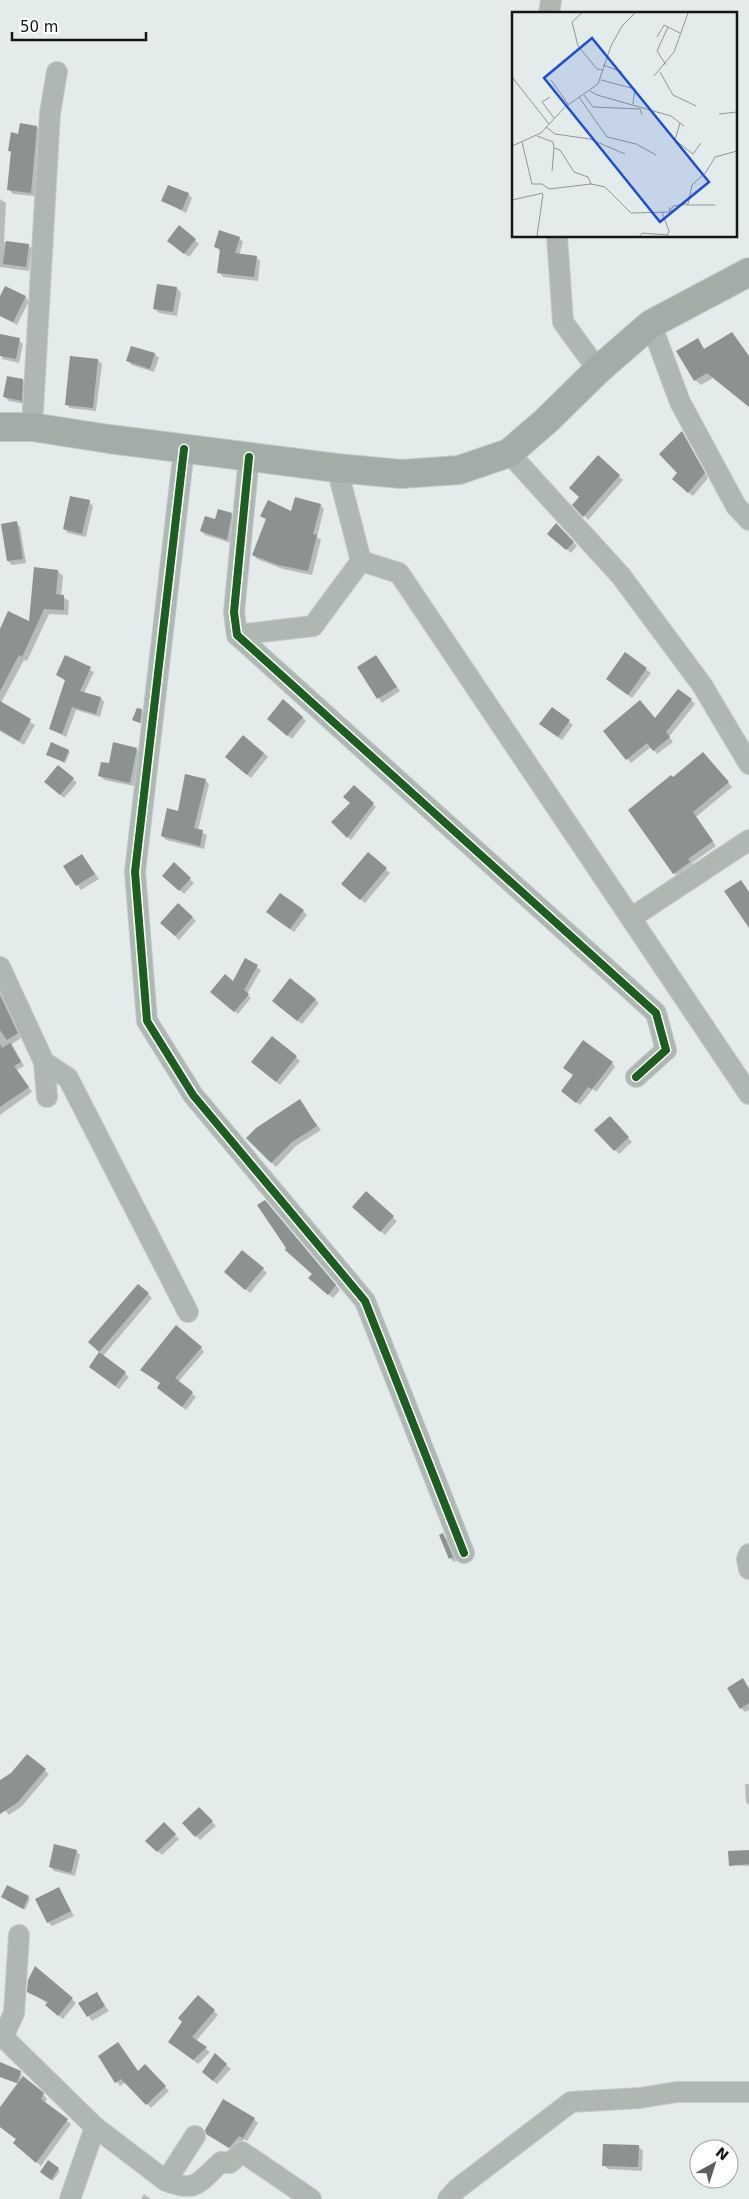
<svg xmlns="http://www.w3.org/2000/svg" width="749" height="2199" viewBox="0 0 749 2199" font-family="'DejaVu Sans',sans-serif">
<rect width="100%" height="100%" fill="#e4eceb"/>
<!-- shadow -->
<g fill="#0003">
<path d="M37,127l4,4 -6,65 -22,-2 -4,-4 3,-37 -3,-2 10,-16z"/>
<path d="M188,194l4,4 -6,15 -23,-12z"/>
<path d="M0,199l6,4 -2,39 24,3 4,4 -3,22 -29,-4z"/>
<path d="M239,238l4,4 -4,13 17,2 4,4 -2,20 -35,-4 -4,-5 1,-21 -4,-4z"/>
<path d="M195,240l4,4 -10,13 -16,-12z"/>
<path d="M177,288l4,5 -4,23 -18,-3 -4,-4z"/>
<path d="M25,297l4,4 -12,24 -17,-9v-17z"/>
<path d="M732,334l17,24v48l-36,-28 -12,7 -6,-5 2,-40 8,10z"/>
<path d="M19,340l4,4 -4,19 -17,-4 -2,-15z"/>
<path d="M155,354l4,4 -5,14 -22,-7 -4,-4z"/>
<path d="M98,360l4,4 -6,47 -26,-3 -4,-4z"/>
<path d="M22,380l4,4 -1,20 -16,-3 -4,-4z"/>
<path d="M682,433l26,45 -15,18 -16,-13z"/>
<path d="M619,476l4,4 -35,40 -14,-16 6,-7z"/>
<path d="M89,502l4,4 -7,31 -18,-4 -4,-4z"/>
<path d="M320,505l4,4 -7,28 4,3 -9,35 -29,-6 -26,-10 -4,-4 14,-34 -5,-5 30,-3z"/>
<path d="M231,514l4,4 -4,25 -26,-8 -4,-4z"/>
<path d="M16,523l4,4 6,36 -14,2 -4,-4z"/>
<path d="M556,524l21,22 -6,7 -19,-16z"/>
<path d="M58,571l5,5 -2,20 8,5 -1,14 -19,-1 -22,47 -3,-1 -23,43 34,22 -11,20 -24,-14v-100l30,-8z"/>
<path d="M625,654l26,19 -19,25 -21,-15z"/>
<path d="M376,656l24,35 -18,12 -24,-36z"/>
<path d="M66,657l28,15 -10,21 17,5 3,4 -4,15 -24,-7 -10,27 -16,-8 16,-48 -9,-6z"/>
<path d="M691,700l4,4 -26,33 4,5 -16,12 -6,-7 -20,16 -27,-32 51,-11z"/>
<path d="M552,708l21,17 -11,15 -17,-12z"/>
<path d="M141,710l2,2 -1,12 -8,-4z"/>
<path d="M302,717l4,4 -14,18 -20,-16z"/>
<path d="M114,744l23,6 4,4 -7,32 -30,-6 -4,-4 10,-11z"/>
<path d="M68,751l2,1 -5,11 -17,-8z"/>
<path d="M264,753l4,4 -17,21 -21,-17z"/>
<path d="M707,758l25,29 -36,30 20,29 -24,17 2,3 -16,11 -4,-4 -1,-94z"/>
<path d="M73,779l4,4 -13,15 -14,-12z"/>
<path d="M205,780l4,4 -11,46 9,5 -3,14 -38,-9 -4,-4z"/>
<path d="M354,787l22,20 -25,33 -18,-18 18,-19z"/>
<path d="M368,854l22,19 -25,30 -18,-15z"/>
<path d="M82,855l17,24 -18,11 -16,-24z"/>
<path d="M174,864l20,19 -10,11 -20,-18z"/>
<path d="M179,905l17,16 -17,19 -17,-17z"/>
<path d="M303,911l4,4 -13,17 -23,-16z"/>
<path d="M246,960l15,10 -14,24 4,4 -13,16 -23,-18 18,-13z"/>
<path d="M0,993l21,45 -9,6 12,22 -7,4 15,22 -32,23z"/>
<path d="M315,999l4,4 -17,21 -25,-19z"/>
<path d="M273,1038l27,23 -20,24 -23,-19z"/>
<path d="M612,1063l3,4 -19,25 -3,-3 -13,16 -14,-10z"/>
<path d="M299,1100l22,30 -25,16 -20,21 -29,-29z"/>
<path d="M610,1118l22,24 -13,12 -23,-24z"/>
<path d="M366,1193l31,28 -12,14 -27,-24z"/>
<path d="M269,1206l71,84 -7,8 -19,-16 -1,-8 -25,-26z"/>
<path d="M263,1269l4,4 -17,20 -20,-17z"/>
<path d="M148,1294l4,4 -49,58 26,21 -10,12 -29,-22 11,-15 -7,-6z"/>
<path d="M201,1348l3,4 -26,30 18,15 -10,13 -24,-19z"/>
<path d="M443,1535l4,4 9,22 -2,1 -4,-4z"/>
<path d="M742,1680l7,8v22l-4,2 -4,-4z"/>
<path d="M27,1756l22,18 -27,32 -13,9 -9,-11v-22l12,-8z"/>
<path d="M745,1784h4v21l-3,-3z"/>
<path d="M199,1809l17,17 -16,14 -16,-17z"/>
<path d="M164,1824l15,15 -17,16 -15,-14z"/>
<path d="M76,1851l4,4 -5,21 -21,-5 -4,-5z"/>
<path d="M749,1851v15l-19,-1z"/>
<path d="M8,1887l22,12 -5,11 -23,-13z"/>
<path d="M59,1889l15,27 -22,10 -4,-4z"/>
<path d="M36,1968l40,35 -13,16 -12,-10 -3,-5 -19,-13z"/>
<path d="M96,1994l13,17 -17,10 -12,-17z"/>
<path d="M198,1997l20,18 -22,26 14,11 -12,12 -28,-22z"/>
<path d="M215,2055l16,14 -14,15 -10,-8z"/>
<path d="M99,2057l39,15 7,-6 24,25 -18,17 -25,-26 -6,4z"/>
<path d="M0,2065l20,7 2,2 -3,9 24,11 4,5 -3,5 27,20 -30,42 -22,-20 -2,-6 -17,-13v-18l19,-25 -19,-7z"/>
<path d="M254,2119l4,4 -11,18 -3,-2 -10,12 -27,-18z"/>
<path d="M639,2147l4,4 -1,20 -34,-2 -4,-4z"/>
<path d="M48,2162l12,9 -7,10 -10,-8z"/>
<path d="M144,2194l7,5h-10z"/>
</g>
<!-- building -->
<g fill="#8c9191">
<path d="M20,123l17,3 -6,67 -24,-3 4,-39h-3l3,-19 7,2z"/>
<path d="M168,185l21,8 -7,17 -21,-9z"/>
<path d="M179,225l17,14 -12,15 -17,-13z"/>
<path d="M219,230l21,7 -5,16 22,3 -3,21 -37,-4 3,-24 -6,-2z"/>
<path d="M6,241l23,3 -3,23 -23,-3z"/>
<path d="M157,284l20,3 -4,25 -20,-3z"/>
<path d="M5,286l21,10 -13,26 -13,-6v-20z"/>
<path d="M732,332l17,24v51l-42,-34 -13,8 -18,-30 22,-13 6,11z"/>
<path d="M0,334l20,4 -4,21 -16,-3z"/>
<path d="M131,346l24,7 -5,16 -24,-8z"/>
<path d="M70,356l28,3 -5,49 -28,-3z"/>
<path d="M7,376l16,3 -1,22 -19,-4z"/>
<path d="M682,431l23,42 -17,20 -16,-14 5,-6 -18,-19z"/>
<path d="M598,455l22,20 -37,42 -11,-12 7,-8 -10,-9z"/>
<path d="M70,496l20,4 -8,34 -19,-5z"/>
<path d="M295,497l26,7 -8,30 4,1 -9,36 -30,-6 -26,-10 14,-36 -6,-3 8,-16 23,11z"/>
<path d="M218,509l14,4 -5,27 -27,-9 5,-15 10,3z"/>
<path d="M17,521l6,38 -16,2 -6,-37z"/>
<path d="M556,523l18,19 -8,8 -19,-16z"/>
<path d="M34,567l24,3 -2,24 8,1v15l-20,-1 -22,48 -3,-2 -19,36v-62l8,-18 21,10z"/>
<path d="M625,652l22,16 -19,27 -22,-16z"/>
<path d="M65,655l26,12 -11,24 21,6 -5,17 -24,-7 -10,27 -13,-5 16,-49 -9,-5z"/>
<path d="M376,655l21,32 -20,12 -20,-32z"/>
<path d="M678,689l14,10 -26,33 4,5 -17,14 -6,-8 -21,17 -23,-29 37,-31 15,18z"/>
<path d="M283,699l20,18 -16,19 -20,-17z"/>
<path d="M0,701l31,18 -12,22 -19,-11z"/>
<path d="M552,707l18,13 -12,17 -19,-13z"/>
<path d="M137,708l5,1 -2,14 -8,-3z"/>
<path d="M243,735l21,18 -17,22 -22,-18z"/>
<path d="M51,742l18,8 -5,12 -18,-7z"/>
<path d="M113,742l24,6 -7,35 -32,-7 3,-14 8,1z"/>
<path d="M703,752l26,30 -36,30 20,29 -25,18 2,3 -17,12 -45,-64 43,-35 2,2z"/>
<path d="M58,765l16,13 -14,17 -16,-13z"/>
<path d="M185,774l21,5 -12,49 9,2 -3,16 -39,-10 6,-28 11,3z"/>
<path d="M354,785l20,18 -27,35 -16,-16 19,-19 -7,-6z"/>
<path d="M368,852l19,16 -27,32 -19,-16z"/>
<path d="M82,854l13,20 -19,12 -13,-20z"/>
<path d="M174,862l17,16 -12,13 -17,-15z"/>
<path d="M741,880l8,12v36l-25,-37z"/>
<path d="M280,893l24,17 -14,19 -24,-17z"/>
<path d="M178,903l15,14 -18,19 -15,-13z"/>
<path d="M245,958l13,7 -14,25 5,4 -15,18 -24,-20 15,-18 8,7z"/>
<path d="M290,978l26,21 -19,22 -25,-20z"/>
<path d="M0,995l18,38 -11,7 -7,-10z"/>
<path d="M272,1036l25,20 -21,26 -25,-20z"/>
<path d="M583,1040l30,22 -21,27 -4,-2 -12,16 -15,-12 12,-16 -10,-7z"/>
<path d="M10,1043l11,19 -7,4 15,21 -29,20v-63l2,4z"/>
<path d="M300,1099l17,27 -25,16 -21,21 -25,-25 10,-10z"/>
<path d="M610,1116l19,21 -15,14 -20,-21z"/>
<path d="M366,1191l28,25 -14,16 -28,-25z"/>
<path d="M265,1200l71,85 -8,10 -20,-17 4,-4 -27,-24 1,-2 -29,-43z"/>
<path d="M242,1250l22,18 -19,22 -21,-18z"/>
<path d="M138,1284l11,9 -50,59 -11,-10z"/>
<path d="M176,1325l26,22 -27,31 18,14 -11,15 -25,-19 3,-5 -20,-13z"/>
<path d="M99,1352l27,20 -11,14 -26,-19z"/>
<path d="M443,1533l10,24 -4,2 -10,-24z"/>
<path d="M743,1678l6,11v14l-9,6 -13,-21z"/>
<path d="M27,1754l19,15 -28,33 -18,12v-34l11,-7z"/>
<path d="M199,1807l14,14 -18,16 -13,-14z"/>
<path d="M164,1822l12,12 -19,18 -12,-11z"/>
<path d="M54,1844l23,6 -6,23 -22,-6z"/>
<path d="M749,1850v14l-20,2 -1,-15z"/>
<path d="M7,1885l22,11 -6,13 -22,-12z"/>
<path d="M59,1887l12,24 -24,12 -12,-24z"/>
<path d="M35,1966l38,32 -15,18 -13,-11 3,-3 -21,-10 1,-12z"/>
<path d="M97,1992l8,14 -18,11 -9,-14z"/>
<path d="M198,1995l17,15 -23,27 15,10 -14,13 -25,-18 14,-20 -4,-4z"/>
<path d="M118,2042l20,29 7,-7 21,22 -20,19 -25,-26 -6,4 -17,-27z"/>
<path d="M215,2053l12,11 -14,17 -11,-9z"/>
<path d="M0,2062l21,9 -4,12 -17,-6z"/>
<path d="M23,2076l21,17 -3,6 27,20 -32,44 -23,-20 3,-4 -16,-12v-20z"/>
<path d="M223,2099l32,19 -12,20 -4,-2 -10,12 -23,-14 -1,-4z"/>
<path d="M603,2144l36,1 -1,22 -36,-1z"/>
<path d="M48,2160l11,8 -8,12 -11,-8z"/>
</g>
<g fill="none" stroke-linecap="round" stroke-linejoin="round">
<!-- street casing -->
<g stroke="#c3c9c8" stroke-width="22">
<g id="street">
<path d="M549,14l2,-14"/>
<path d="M557,236l6,86 35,48"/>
<path d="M651,324l29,78 56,104 13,14"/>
<path d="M32,427l18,-314 7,-41"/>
<path d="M184,449l-49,423 12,149 46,74 172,206 99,252"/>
<path d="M509,453l112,123 81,109 47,79"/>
<path d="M249,457l-15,155 3,23 419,378 10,37 -30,27"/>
<path d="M337,468l24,93 38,12 350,521"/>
<path d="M237,635l76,-9 48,-65"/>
<path d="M631,918l118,-78"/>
<path d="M0,967l44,95 24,16 120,234"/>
<path d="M44,1062l3,35"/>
<path d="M749,1554l-2,5 2,10"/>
<path d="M0,2036l3,1 92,90 71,54 29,-45"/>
<path d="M3,2037l11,-24 5,-78"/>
<path d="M166,2181c31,12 32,2 55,-19l9,1 12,-11 69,47"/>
<path d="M70,2199l25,-72"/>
<path d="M448,2199l9,-10 114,-87 69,-4 37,-6h72"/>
</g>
</g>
<!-- secondary casing -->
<g stroke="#c3c9c8" stroke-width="30">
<path id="secondary" d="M0,427h32l77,12 228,29 64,6 58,-4 50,-17 37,-32 52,-51 53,-46 98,-52"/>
</g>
<!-- street -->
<use href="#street" stroke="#aeb7b2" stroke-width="20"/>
<!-- secondary -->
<use href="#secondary" stroke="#a2ada7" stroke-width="28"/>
<!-- cycleway casing -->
<g stroke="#fff" stroke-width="11">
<g id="cycleway">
<path d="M184,449l-49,423 12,149 46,74 172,206 99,252"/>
<path d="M249,457l-15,155 3,23 419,378 10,37 -30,27"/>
</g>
</g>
<!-- cycleway -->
<use href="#cycleway" stroke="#1b5e20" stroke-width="8"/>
</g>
<!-- overview -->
<g transform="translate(512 12)">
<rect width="225" height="225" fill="#e4eceb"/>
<path fill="none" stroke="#909796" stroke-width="1" d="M70,1l-10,9 6,24 19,23 5,1M145,25l7,-12 16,8M91,53l19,7M154,53l-9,-14 11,-24M148,60l13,23 23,11M142,64l20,-24 14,-39M0,65l37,47M39,68l17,24M89,68l34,9 -2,15M78,79l7,4 74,21 13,10M72,83l9,12 47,2 2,6M38,85l-8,5 12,16M67,85l28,40 29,7 20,11M207,102l18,-2M168,111l-5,17 18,14 8,-11M34,115l9,7 35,5 35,15M10,130l10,42h10l7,5 42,-5 -3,-7 -14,-5 -14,-22 -6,-2 -1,-6 -16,-6M0,134l29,-13 24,-26 33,-23 13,-38 11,-20 13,-13M40,159l2,-23M79,172l14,3 26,26 39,-1 -1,-5M0,188l31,-7M175,193h28M150,200l7,19 -2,5M158,200l3,-6 15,-2 4,-19 14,-13 9,-15 22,-6M25,224l6,-42M128,224l2,-3 25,2"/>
<path fill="#1d4ed8" fill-opacity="0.15" stroke="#1d4ed8" stroke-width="2.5" d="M80,26l117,144 -49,40 -116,-144z"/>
<rect width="225" height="225" fill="none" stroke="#121716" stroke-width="2.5"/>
</g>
<!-- north arrow -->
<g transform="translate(714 2164) rotate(39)"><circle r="24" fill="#ffffff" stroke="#a0a2a2"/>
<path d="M0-4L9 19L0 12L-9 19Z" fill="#5c6261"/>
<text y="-8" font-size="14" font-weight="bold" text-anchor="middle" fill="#121716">N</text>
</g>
<!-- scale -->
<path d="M12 32v8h134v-8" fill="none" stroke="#121716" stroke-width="2.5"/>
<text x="20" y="32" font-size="15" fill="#121716" stroke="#ffffff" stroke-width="4" paint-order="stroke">50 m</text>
</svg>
